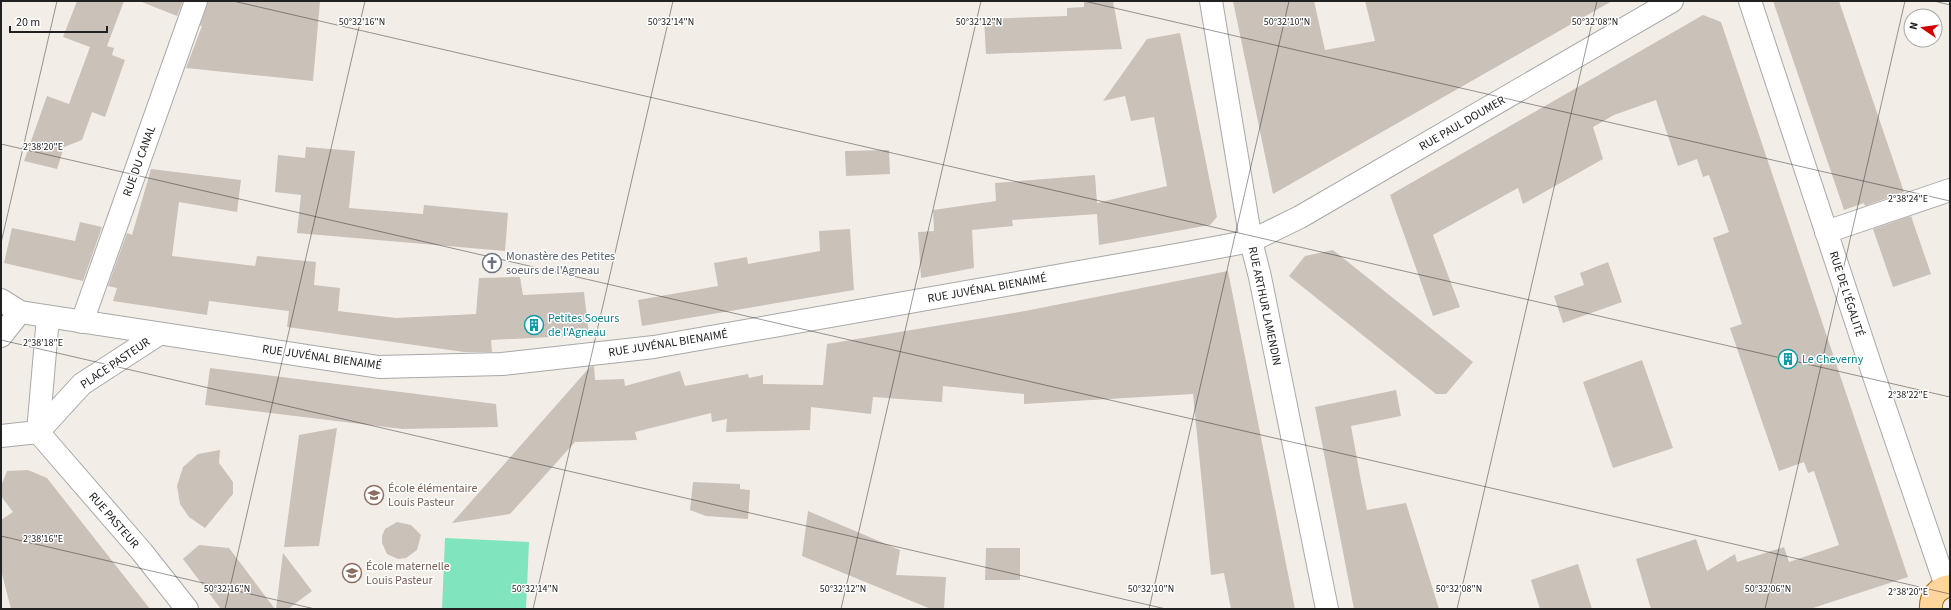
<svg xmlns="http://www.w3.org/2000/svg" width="1951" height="610" viewBox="0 0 1951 610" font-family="'Source Sans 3',sans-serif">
<rect width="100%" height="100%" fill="#f2eee7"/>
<!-- pitch -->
<path fill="#80e5be" d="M445,538l84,4 -3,67h-84z"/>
<!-- building -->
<g fill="#cac1b9">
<path d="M77,1h47l-17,45 7,2 -2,7 13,5 -20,57 -13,-5 -10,28 -18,7 -7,22 -33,-8 23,-65 22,8 21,-57 -27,-10z"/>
<path d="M142,1h41l-6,15 -35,-14z"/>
<path d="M208,1h112l-7,80 -127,-13 16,-42h-2z"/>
<path d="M1084,1h29l9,48 -136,5 -2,-35 83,-3v-8l17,-1z"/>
<path d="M1233,1h81l11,49 50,-9 -10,-40h247l-339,193z"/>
<path d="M1773,1h66l65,191 -39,14 -1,-3 -20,7z"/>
<path d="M1703,15l18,7 187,555 -98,32h-159l-15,-50 60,-20 11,32 28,-17 2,8 47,-15 5,15 50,-17 -25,-74 -6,2 -4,-11 -25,9 -49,-143 12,-4 -29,-86 16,-6 -20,-57 -6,2 -6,-18 -19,7 -22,-66 -42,15 -21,12 10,32 -80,45 -5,-16 -85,47 27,72 -27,9 -43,-121z"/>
<path d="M1180,33l37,184 -7,8 -111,20 -2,-31 -85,6 1,6 -41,4 2,38 -53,10 -3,-46 16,-1 -1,-21 63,-9 -1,-18 100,-8 2,28 70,-17 -13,-69 -23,4 -6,-25 -22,5 44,-62z"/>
<path d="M306,147l49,4 -6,57 74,6 1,-9 84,8 -3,38 -208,-18 4,-38 -26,-3 3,-37 27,3z"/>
<path d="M889,150l1,24 -44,2 -1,-25z"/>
<path d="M151,169l90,11 -4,32 -58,-10 -7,54 83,10 2,-10 59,6 -2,23 26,3 -2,23 58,7 80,-4 3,-36 41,-1 3,18 61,-3 5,43 -98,5 1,12h-28l-177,-25 2,-16 -80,-10 -2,14 -94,-14 4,-13 -9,-2 19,-53 5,2z"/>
<path d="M1911,216l20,58 -38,13 -20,-58z"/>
<path d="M80,222l22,5 -19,54 -79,-18 8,-35 63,13z"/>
<path d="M850,229l4,61 -212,36 -4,-26 80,-14 -4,-23 33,-6 1,7 72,-13 -1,-20z"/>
<path d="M1333,250l140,112 -27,32h-10l-147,-118 16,-20z"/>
<path d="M1608,262l14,40 -59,21 -9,-27 30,-11 -4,-12z"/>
<path d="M1228,271l67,338h-64l-7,-36 -13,2 -18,-181 -169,10v-10l-81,-8 -1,16 -69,-5 -2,17 -60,-7 -1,23 -84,2 1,-13 -15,3 -1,-9 -76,19 2,8 -62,2 -65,72 -58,9 138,-156 4,-1 1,14 29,-1 1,7 55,-15 5,15 63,-12 1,4 14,-3v9l60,1 4,-41 198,-33z"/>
<path d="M1642,360l31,88 -60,20 -30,-86z"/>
<path d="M210,368l286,36 2,23 -96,2 -197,-24z"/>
<path d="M1396,390l5,26 -50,10 10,55 6,29 39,-7 33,106h-85l-39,-202z"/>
<path d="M337,428l-18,118 -35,1 15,-112z"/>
<path d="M220,450l-1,13 14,19v12l-28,34 -16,-11 -9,-13 -3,-18 6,-19 15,-13z"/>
<path d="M28,470l19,8 103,131h-139l-10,-39v-50l12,-8 -12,-16v-10l6,-15z"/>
<path d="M693,482l47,2v5l10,1 -2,29 -42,-3 -16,-6z"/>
<path d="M808,511l92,39 -4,25 50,2 -2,32h-13l-129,-53z"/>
<path d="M397,522l14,3 10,10 -4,15 -11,8 -8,1 -11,-5 -5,-11v-7l3,-7z"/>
<path d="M199,545l30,3 46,61h-54l-38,-50z"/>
<path d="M986,548h34v32h-35z"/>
<path d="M283,553l29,38 -24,18h-12z"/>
<path d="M1578,564l14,45h-52l-9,-29z"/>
</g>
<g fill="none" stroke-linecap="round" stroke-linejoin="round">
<!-- minor casing -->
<g stroke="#a8a8a8" stroke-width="24">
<g id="minor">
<path d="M1211,1l40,240 9,36 67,332"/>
<path d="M1750,1l122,369 74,216"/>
<path d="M1826,232l124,-42"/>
<path d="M1,300l19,12 359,55 123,-3 152,-17 522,-92 75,-14 49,-24 372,-216"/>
<path d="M82,322l114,-321"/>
<path d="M1,336l19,-24"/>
<path d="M38,432l104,120 45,57"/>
<path d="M38,432l44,-48 77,-50"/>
<path d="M38,432l10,-115"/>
<path d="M1,436l37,-4"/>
</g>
</g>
<!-- major casing -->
<g stroke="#9d6900" stroke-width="24">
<path id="major" d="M1931,609c-1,-12 7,-22 19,-23"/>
</g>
<!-- minor -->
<use href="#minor" stroke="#fff" stroke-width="22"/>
<!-- major -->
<use href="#major" stroke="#ffd59e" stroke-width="22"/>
</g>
<!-- ticks -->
<path fill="none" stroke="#212121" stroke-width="1" stroke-opacity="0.45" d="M233,1l1717,396M1084,1l866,200M1934,1l16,4M1,144l1949,450M1,243l56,-242M1,340l1165,269M1,536l314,73M225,609l140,-608M533,609l140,-608M841,609l140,-608M1149,609l140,-608M1457,609l140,-608M1765,609l140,-608"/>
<!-- icons -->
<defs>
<g id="church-ring" transform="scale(1)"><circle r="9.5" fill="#fff" stroke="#6b7280" stroke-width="1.5"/><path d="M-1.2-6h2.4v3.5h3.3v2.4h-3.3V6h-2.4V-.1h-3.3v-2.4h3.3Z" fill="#6b7280"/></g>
<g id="building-ring" transform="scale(1)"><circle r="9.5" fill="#fff" stroke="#0f9aa8" stroke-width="1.5"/><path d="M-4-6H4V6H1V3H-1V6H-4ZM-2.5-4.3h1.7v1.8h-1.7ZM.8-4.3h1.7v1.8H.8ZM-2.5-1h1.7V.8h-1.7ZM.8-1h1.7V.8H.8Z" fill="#0f9aa8"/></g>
<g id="school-ring" transform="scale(1)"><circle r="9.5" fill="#fff" stroke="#8d6e63" stroke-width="1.5"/><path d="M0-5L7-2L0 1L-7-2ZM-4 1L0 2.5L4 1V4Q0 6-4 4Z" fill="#8d6e63"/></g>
</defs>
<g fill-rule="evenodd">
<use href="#church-ring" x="492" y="263"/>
<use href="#building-ring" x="534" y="325"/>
<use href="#building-ring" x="1788" y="359"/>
<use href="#school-ring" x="374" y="495"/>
<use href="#school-ring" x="352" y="573"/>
</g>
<g text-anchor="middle" stroke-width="3" stroke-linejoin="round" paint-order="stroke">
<!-- street labels -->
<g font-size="12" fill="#212121" stroke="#fff">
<text transform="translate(1462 123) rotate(-30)" y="4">RUE PAUL DOUMER</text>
<text transform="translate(139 161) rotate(-70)" y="4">RUE DU CANAL</text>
<text transform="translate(987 288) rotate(-10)" y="4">RUE JUVÉNAL BIENAIMÉ</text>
<text transform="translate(1847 294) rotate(72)" y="4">RUE DE L'ÉGALITÉ</text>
<text transform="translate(1265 306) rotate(78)" y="4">RUE ARTHUR LAMENDIN</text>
<text transform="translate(668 343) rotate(-9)" y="4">RUE JUVÉNAL BIENAIMÉ</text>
<text transform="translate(322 357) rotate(8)" y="4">RUE JUVÉNAL BIENAIMÉ</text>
<text transform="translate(115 363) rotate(-34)" y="4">PLACE PASTEUR</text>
<text transform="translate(114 520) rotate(49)" y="4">RUE PASTEUR</text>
</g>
<!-- worship labels -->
<g font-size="12" fill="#5b616d" stroke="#fff" text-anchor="start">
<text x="506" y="260">Monastère des Petites<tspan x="506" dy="14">soeurs de l'Agneau</tspan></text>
</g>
<!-- culture labels -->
<g font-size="12" fill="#0d838f" stroke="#fff" text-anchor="start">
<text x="548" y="322">Petites Soeurs<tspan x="548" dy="14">de l'Agneau</tspan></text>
<text x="1802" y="363">Le Cheverny</text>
</g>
<!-- education labels -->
<g font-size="12" fill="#785e54" stroke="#fff" text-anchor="start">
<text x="388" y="492">École élémentaire<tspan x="388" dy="14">Louis Pasteur</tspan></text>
<text x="366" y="570">École maternelle<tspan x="366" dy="14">Louis Pasteur</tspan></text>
</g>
</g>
<g font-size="10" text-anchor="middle" fill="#212121" stroke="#fff" stroke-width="3" stroke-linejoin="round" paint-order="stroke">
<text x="1287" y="25">50°32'10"N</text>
<text x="1595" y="25">50°32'08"N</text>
<text x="362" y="25">50°32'16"N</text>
<text x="671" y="25">50°32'14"N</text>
<text x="979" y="25">50°32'12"N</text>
<text x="43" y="150">2°38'20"E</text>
<text x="1908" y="202">2°38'24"E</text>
<text x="43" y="346">2°38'18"E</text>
<text x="1908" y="398">2°38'22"E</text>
<text x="43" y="542">2°38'16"E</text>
<text x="227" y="592">50°32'16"N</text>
<text x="535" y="592">50°32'14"N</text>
<text x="843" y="592">50°32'12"N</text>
<text x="1151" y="592">50°32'10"N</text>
<text x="1459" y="592">50°32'08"N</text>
<text x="1768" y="592">50°32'06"N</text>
<text x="1908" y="595">2°38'20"E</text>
</g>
<!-- border -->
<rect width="1951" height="610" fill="none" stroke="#212121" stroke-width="4"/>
<!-- north arrow -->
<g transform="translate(1923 28) rotate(283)"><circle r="19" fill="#ffffff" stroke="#a6a6a6"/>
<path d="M0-3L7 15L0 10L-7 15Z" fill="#d10000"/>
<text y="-6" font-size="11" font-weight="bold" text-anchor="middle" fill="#212121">N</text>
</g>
<!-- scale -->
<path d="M10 26v6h97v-6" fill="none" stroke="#212121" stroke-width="2"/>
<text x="16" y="26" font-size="12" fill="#212121" stroke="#ffffff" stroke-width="3" paint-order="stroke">20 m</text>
</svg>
